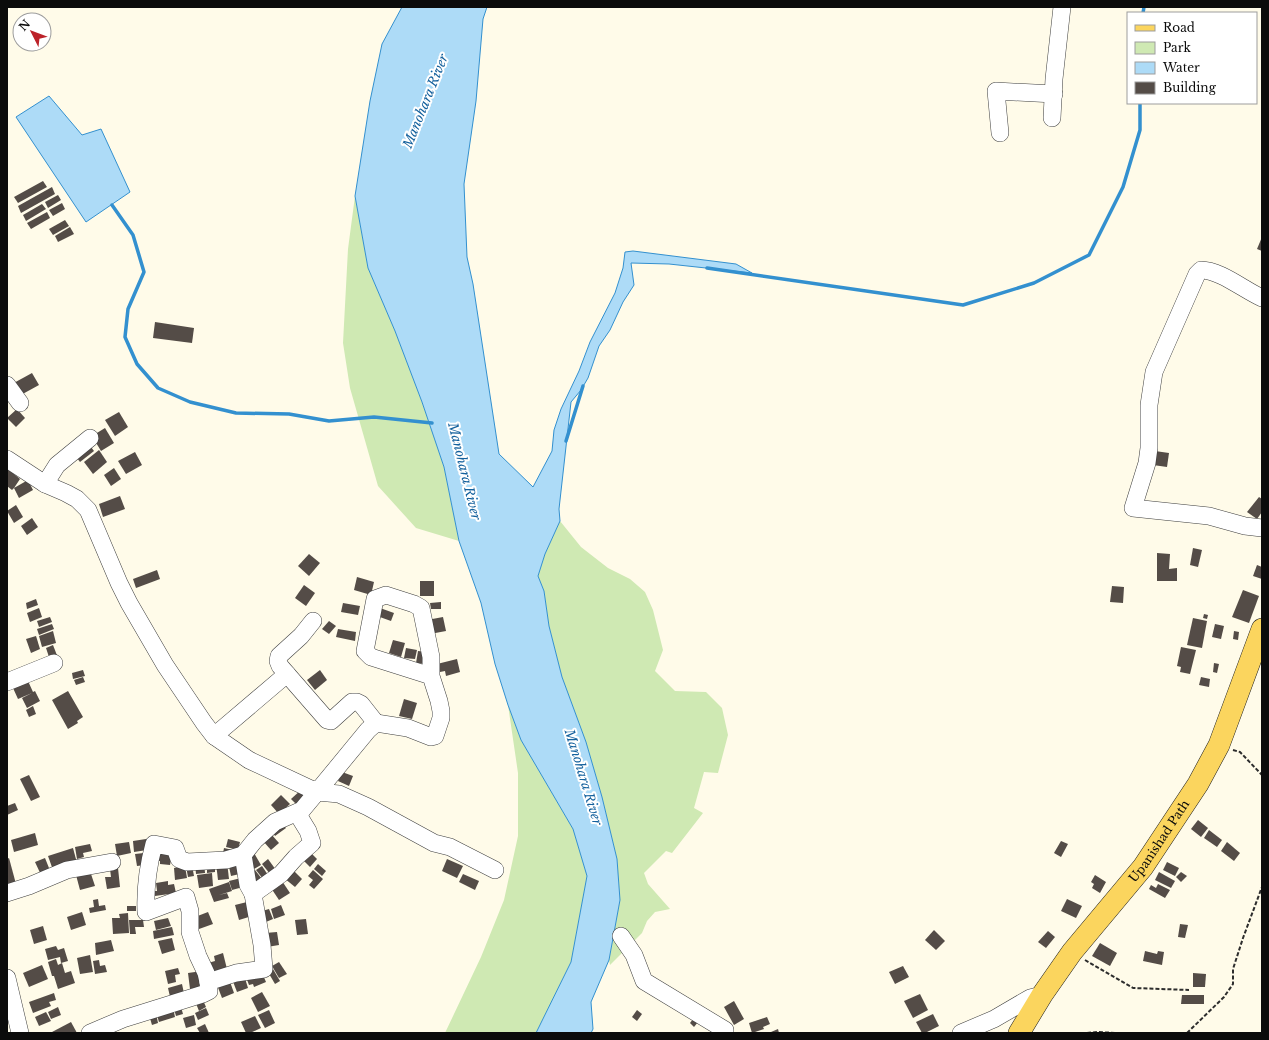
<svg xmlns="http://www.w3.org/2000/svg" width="1269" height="1040" viewBox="0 0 1269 1040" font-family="'Libre Baskerville',serif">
<rect width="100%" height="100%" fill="#fffbe9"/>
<!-- green -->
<g fill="#cfe9b3">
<path d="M355,196l13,72 27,63 27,71 22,65 15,74 -43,-13 -38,-42 -28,-98 -7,-45 5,-94z"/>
<path d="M560,521l21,26 27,21 22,11 15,13 8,18 10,40 -8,21 20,20 31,1 16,16 6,27 -10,38 -14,-1 -10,36 9,5 -31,40 -6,-2 -22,22 4,11 22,25 -15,3 -8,9 -5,12 -32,32 -1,-5 11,-60 -3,-41 -15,-62 -16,-55 -24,-65 -13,-51 -5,-35 -6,-15 7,-22z"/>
<path d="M508,705l13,35 52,89 14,47 -16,86 -35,71h-91l36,-76 23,-57 14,-64v-63z"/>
</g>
<!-- water -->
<g fill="#addbf7" stroke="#3390cf">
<path d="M402,7h85l-4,12 -7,82 -12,83 3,73 6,27 26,170 34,33 19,-36 2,-21 7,-21 18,-38 11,-29 25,-49 8,-25 2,-16 8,-1 103,13 16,9 -83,-9 -38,-1 3,22 -11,17 -13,28 -11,16 -11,32 -7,12 -10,12 -12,107 1,12 -15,33 -7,22 6,15 5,35 13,51 24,65 16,55 15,62 3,41 -11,60 -18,42 2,27 -2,4h-55l35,-71 16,-86 -14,-47 -52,-89 -13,-35 -13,-41 -14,-61 -22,-62 -15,-74 -22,-65 -27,-71 -27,-63 -13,-72 15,-95 12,-57z"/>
<path d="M49,96l33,39 19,-6 29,63 -44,30 -70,-105z"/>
</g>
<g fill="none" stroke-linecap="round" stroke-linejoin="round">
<!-- stream -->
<g stroke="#3390cf" stroke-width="3.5">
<path d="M1143,13l1,-6"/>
<path d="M112,205l21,30 11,37 -16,37 -3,28 12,27 21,24 32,14 46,11 53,1 40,7 45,-4 58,6"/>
<path d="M707,268l256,37 71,-22 55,-28 34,-68 17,-57v-27"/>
<path d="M566,441l17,-55"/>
</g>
</g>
<!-- building -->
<g fill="#544c47">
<path d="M43,181l4,6 -29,16 -4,-6z"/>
<path d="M52,187l3,7 -34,19 -3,-7z"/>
<path d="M58,195l3,5 -13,8 -3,-6z"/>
<path d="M62,203l3,6 -12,7 -4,-6z"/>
<path d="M42,204l4,5 -20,12 -3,-6z"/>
<path d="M47,212l3,6 -19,11 -4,-6z"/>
<path d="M65,220l4,6 -16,9 -4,-6z"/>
<path d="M70,227l4,7 -16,8 -3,-6z"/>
<path d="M1262,237v14l-5,-2z"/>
<path d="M155,322l39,6 -2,15 -39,-5z"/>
<path d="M32,373l7,12 -20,11 -7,-12z"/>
<path d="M17,409l8,9 -9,9 -9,-9z"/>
<path d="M119,412l9,15 -13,9 -10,-16z"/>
<path d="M105,428l9,15 -13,8 -9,-15z"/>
<path d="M88,443l6,8 -14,11 -6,-8z"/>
<path d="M99,450l8,12 -14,12 -9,-12z"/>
<path d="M1155,451l14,2 -2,14 -14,-2z"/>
<path d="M135,452l7,13 -16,9 -8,-13z"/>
<path d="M7,468l13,11 -6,9 14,-8 5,10 -14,8 -5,-10 -2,2 -5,-4z"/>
<path d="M114,468l7,11 -10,7 -7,-11z"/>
<path d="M120,496l5,13 -22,8 -4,-13z"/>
<path d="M1259,497l3,2v13l-5,7 -10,-7z"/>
<path d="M16,505l7,12 -9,6 -7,-12z"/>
<path d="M32,518l6,9 -11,8 -6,-9z"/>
<path d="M1193,548l9,2 -4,17 -8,-2z"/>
<path d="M1157,553l13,1 -1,15 8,-1v13h-20z"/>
<path d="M309,554l11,9 -11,13 -11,-10z"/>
<path d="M1257,565l5,2v12l-9,-3z"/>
<path d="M157,570l3,9 -24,9 -3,-9z"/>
<path d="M357,577l17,5 -3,13 -17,-5z"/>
<rect x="420" y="581" width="14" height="15"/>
<path d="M304,585l11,8 -9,13 -11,-8z"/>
<path d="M1112,586l12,1 -1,16 -13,-1z"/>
<path d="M1243,590l16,6 -10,27 -17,-6z"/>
<path d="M36,599l2,6 -11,4 -1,-6z"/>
<path d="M441,602v7h-10l-1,-6z"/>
<path d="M343,603l17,3 -2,9 -17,-3z"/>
<path d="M39,608l3,9 -12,5 -3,-9z"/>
<path d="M380,608l14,5 -3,8 -14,-5z"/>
<path d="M1204,614l4,1 -1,4 -4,-1z"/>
<path d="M50,617l2,5 -13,5 -2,-6z"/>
<path d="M443,617l3,14 -16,3 -3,-14z"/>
<path d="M1193,618l14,3 -5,27 -15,-3z"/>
<path d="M329,621l7,5 -7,8 -7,-5z"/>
<path d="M52,624l2,5 -15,6 -2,-6z"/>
<path d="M1215,624l9,2 -3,13 -9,-2z"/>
<path d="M338,629l18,3 -1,9 -19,-4z"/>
<path d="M53,631l3,12 -14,4 -3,-11z"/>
<path d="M1234,631l5,1 -1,8 -5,-1z"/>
<path d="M36,636l4,13 -9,4 -5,-14z"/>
<path d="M393,640l12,3 -4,14 -12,-4z"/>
<path d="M53,645l5,13 -8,2 -4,-12z"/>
<path d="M1181,647l15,3 -6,24 -10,-2 1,-5 -4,-1z"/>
<path d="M406,648l11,2 -2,9 -11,-1z"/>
<path d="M418,651l9,1 -2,12 -9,-1z"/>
<path d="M457,659l3,13 -14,4 -1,-5 -10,2 -2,-8z"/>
<path d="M1214,663l5,1 -2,9 -4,-1z"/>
<path d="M83,670l2,6 -12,3 -1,-6z"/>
<path d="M320,670l7,10 -12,10 -8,-10z"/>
<path d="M83,677l2,5 -9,3 -2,-5z"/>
<path d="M1201,677l9,2 -1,8 -10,-2z"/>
<path d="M28,681l5,11 2,-1 5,10 -13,7 -5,-10 10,-5 -14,6 -5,-11z"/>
<path d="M68,691l15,26 -6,4 1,2 -10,6 -16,-29z"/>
<path d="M404,699l13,4 -5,16 -13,-3z"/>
<path d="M33,706l3,8 -7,3 -3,-7z"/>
<path d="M342,772l11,4 -4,10 -11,-5z"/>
<path d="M29,775l11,22 -9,4 -11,-22z"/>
<path d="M302,789l5,6 -11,9 -5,-5z"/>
<path d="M281,795l9,9 -11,10 -8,-9z"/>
<path d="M15,803l3,7 -11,5v-9z"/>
<path d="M1198,820l10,8 -7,9 -10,-8z"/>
<path d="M282,823l4,5 -11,8 -3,-5z"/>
<path d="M1209,830l13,10 -5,7 -13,-9z"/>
<path d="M35,833l3,12 -24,7 -3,-12z"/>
<path d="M271,834l8,9 -8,7 -8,-9z"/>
<path d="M146,839l1,11 -13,2 -1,-11z"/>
<path d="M228,839l12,3 -2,8 -12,-3z"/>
<path d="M1061,841l7,3 -7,13 -7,-4z"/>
<path d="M129,842l2,11 -14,3 -2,-12z"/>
<path d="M1227,842l13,11 -6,8 -13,-10z"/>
<path d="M90,844l2,7 -9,2 1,4 -7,2 -2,-12z"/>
<path d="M73,848l4,15 -24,7 -5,-14z"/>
<path d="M160,848l13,2 -3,15 -10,-1v-3h-2z"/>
<path d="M224,848l13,3 -14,2z"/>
<path d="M310,852l7,7 -7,8 -7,-7z"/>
<path d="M144,853l1,12 -8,1 -2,-12z"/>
<path d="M254,853l7,12 -9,5 -7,-12z"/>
<path d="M9,858l7,26 -9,2v-27z"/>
<path d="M45,858l6,15 -9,4 -7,-15z"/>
<path d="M240,859l4,14 -13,3 -3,-14z"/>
<path d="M268,859l8,11 -6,4 -8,-10z"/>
<path d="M447,859l16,7 -6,12 -15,-7z"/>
<path d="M204,862l1,11 -9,1 -1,-11z"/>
<path d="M215,862v10l-8,1v-10z"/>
<path d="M227,862l2,17 -11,1 -2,-17z"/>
<path d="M1167,862l12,6 -4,8 -12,-6z"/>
<path d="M318,864l8,7 -4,5 -8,-7z"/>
<path d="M192,865l2,11 -6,1 -2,-11z"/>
<path d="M185,866l2,12 -12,2 -1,-12z"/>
<path d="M262,866l6,9 -5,4 -7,-9z"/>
<path d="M118,868l2,19 -13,2 -2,-12h6l-1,-8z"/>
<path d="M292,869l10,10 -7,8 -11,-9z"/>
<path d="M255,870l7,9 -6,4 -6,-9z"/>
<path d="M313,870l10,9 -9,10 -5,-4 4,-5 -5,-4z"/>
<path d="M90,871l5,15 -15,4 -4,-15z"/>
<path d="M1159,872l16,9 -4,7 -16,-8z"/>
<path d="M1181,872l6,4 -6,6 -5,-5z"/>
<path d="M212,873l1,13 -14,2 -2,-13z"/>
<path d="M463,874l16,7 -4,9 -16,-8z"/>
<path d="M1095,875l11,7 -6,11 -8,-5 2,-4 -3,-2z"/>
<path d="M241,878l2,9 -11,3 -3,-9z"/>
<path d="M168,881v4l6,-1 2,9 -21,3 -1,-5h3l-1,-8z"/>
<path d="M282,881l8,12 -11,7 -8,-12z"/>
<path d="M229,882l3,9 -13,4 8,-2 2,5 -15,4 -5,-13z"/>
<path d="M1158,884l12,6 -5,8 -16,-9 2,-4 5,3z"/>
<path d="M98,899l1,7 6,-1 1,5 -16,3 -1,-5 5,-1 -1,-7z"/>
<path d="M1067,899l15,7 -6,12 -15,-7z"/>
<path d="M247,902l5,14 -13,4 -4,-15z"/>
<path d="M281,905l4,10 -11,4 -3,-10z"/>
<rect x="127" y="906" width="9" height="5"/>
<path d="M269,909l4,10 -7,3 -4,-11z"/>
<path d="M82,912l4,13 -15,5 -4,-13z"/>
<path d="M208,912l5,12 -14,5 -4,-12z"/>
<path d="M128,913l1,20 -16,1 -1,-16h8l-1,-4z"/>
<path d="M168,918l3,8 -15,4 -2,-9z"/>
<path d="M306,919l2,15 -11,1 -2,-15z"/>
<path d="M129,920h14l1,7h-9l1,7h-6z"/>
<path d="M1180,924l8,1 -3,13 -7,-1z"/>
<path d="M43,926l4,14 -13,4 -4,-14z"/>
<path d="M172,927l2,8 -20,4 -1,-8z"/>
<path d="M934,930l11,11 -9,9 -11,-10z"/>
<path d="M1048,931l7,6 -9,11 -8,-6z"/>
<path d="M277,932l2,13 -12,2 -2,-14z"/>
<path d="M172,938l3,12 -13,4 -4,-13z"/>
<path d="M111,940l3,11 -18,4 -1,-12z"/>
<path d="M1100,943l17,10 -7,13 -18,-10z"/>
<path d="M56,946l2,4 6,-2 4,13 -7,2 -1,-6 -12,3 -3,-11z"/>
<path d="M1145,951l12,3 1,-3 6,1 -2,13 -19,-4z"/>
<path d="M223,953l4,16 -16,4 -3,-10 7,-2 -1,-5z"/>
<path d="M90,955l3,17 -13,2 -3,-16z"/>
<path d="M56,959l2,6 4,-2 3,10 6,-2 4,12 -17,6 -4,-13h-2l-4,-14z"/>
<path d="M99,960l1,6 5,-1 2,7 -12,2 -2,-13z"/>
<path d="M279,962l8,12 -8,4 -7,-12z"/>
<path d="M42,965l6,14 -19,8 -6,-14z"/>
<path d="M903,966l6,11 -14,7 -6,-12z"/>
<path d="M178,968l2,6 -5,1 1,7 -8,2 -3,-13z"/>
<path d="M273,969l7,12 -5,3 -7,-12z"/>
<path d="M202,971l2,16 -14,2 -2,-16z"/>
<path d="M1193,973l13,1 -1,13h-12z"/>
<path d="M244,975l4,13 -11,4 -5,-13z"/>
<path d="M263,975l3,7 -12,5 -1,-3 -4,1 -3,-8z"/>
<path d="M229,979l5,14 -12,5 -5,-13z"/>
<path d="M182,984l3,14 -14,3 -3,-13z"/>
<path d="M262,992l8,14 -12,6 -7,-14z"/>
<path d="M54,993l2,7 -7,2 2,4 -18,7 -4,-11z"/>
<path d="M920,994l8,16 -15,8 -9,-17z"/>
<path d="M1182,995h22v9h-23z"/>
<path d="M202,998l4,9 -7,4 -4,-10z"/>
<path d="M734,1001l10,18 -10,6 -10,-18z"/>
<path d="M58,1007l3,8 -10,4 -3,-7z"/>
<path d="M181,1007l2,7 -7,2 -2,-7z"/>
<path d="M173,1008l2,9 -16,5 -3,-10z"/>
<path d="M206,1008l3,7 -11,5 -3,-7z"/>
<path d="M269,1010l6,13 -10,5 -7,-13z"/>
<path d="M637,1010l5,4 -5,7 -5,-4z"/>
<path d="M46,1012l5,9 -12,5 -4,-9z"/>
<path d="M156,1013l2,10 -6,2 -3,-10z"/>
<path d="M933,1014l6,12 -14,7h-3l-6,-11z"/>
<path d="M194,1015l2,10 -10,3 -3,-10z"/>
<path d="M255,1016l6,12 -11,5h-4l-5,-11z"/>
<path d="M767,1017l3,7 -7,3 1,2 -12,4 -3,-10z"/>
<path d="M693,1019l5,3 -4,5 -4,-4z"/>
<path d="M71,1022l6,11h-25v-1z"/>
<path d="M205,1024l4,9h-9l-3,-5z"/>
<path d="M778,1029l1,4h-7l-1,-1z"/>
</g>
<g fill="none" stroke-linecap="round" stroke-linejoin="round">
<!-- minor casing -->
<g stroke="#3e3e3e" stroke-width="18">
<g id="minor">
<path d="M1052,118l2,-39 8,-72"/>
<path d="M1000,133l-4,-42 58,3"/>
<path d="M1262,298c-18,-8 -42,-28 -61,-28l-4,4 -43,98 -5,33v43l-2,15 -14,45 76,8 36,10 17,2"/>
<path d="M7,385l13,18"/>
<path d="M7,459l38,25 21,9 11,6 11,11 31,73 10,20 36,62 39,58 10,13 35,24 68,32 51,-62 8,-7 32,5 23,9 4,-1 6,-18v-7l-2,-10 -8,-25v-19l-10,-49 -7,-4 -28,-9 -11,4 -10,52 6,6 60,19"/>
<path d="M45,484l12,-19 33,-27"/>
<path d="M313,621l-12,15 -22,20 -1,5 2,5 47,54 4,1 21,-19h5l4,2 15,19"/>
<path d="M7,682l47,-19"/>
<path d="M214,736l73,-62"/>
<path d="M243,855l5,30 5,9 28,-20 15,-17 16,-14 -4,-12 -11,-18"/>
<path d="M7,893l22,-7 38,-16 45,-8"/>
<path d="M621,936l13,19 10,26 81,49v3"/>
<path d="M7,978l13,55"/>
<path d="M208,982l-2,-9 -8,-17 -8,-24v-21l-4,-14 -40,15c-1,-23 2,-46 8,-68l21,4 4,11 8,3 39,-2 17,-5 12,-15 20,-18 27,-12 15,-18 22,2 29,13 66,36 16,4 45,23"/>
<path d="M90,1033l33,-14 80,-25 6,-3 -1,-9 28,-9 28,-4 -2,-24 -9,-51"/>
<path d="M961,1033l33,-14 36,-21 12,-3"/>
</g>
</g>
<!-- major casing -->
<g stroke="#1c1c1c" stroke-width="22">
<g id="major">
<path id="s1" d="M1019,1033l23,-38 30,-43 71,-85 55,-83 21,-39 43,-116"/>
</g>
</g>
<!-- path -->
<g stroke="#2d2d2d" stroke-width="2" stroke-dasharray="4 2" stroke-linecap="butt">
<path d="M1233,750l7,2 22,23"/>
<path d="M1085,960l48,28 56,2"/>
<path d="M1087,1033l10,-1 20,1"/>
<path d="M1187,1033l37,-36 9,-13v-15l10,-31 19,-51"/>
</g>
<!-- minor -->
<use href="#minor" stroke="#fff" stroke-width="17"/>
<!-- major -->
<use href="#major" stroke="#fbd55e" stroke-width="21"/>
</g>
<g text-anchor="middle" stroke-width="4" stroke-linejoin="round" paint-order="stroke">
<!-- street labels -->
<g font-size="12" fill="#0b0b0b" stroke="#fff">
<text dy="4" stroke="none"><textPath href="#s1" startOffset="238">Upanishad Path</textPath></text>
</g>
<!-- water labels -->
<g font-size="13" font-style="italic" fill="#14619d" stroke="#fff">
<text transform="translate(425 101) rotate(-68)" y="5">Manohara River</text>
<text transform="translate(465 471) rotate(76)" y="5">Manohara River</text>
<text transform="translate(584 777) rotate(73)" y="5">Manohara River</text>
</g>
</g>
<!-- border -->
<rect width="1269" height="1040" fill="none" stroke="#0b0b0b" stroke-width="16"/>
<!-- legend -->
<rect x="1127" y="12" width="130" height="92" fill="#ffffff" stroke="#9d9d9d"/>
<rect x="1135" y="25" width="20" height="6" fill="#fbd55e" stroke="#9d9d9d"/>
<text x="1163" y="32" font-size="12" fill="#0b0b0b">Road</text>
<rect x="1135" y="42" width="20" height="12" fill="#cfe9b3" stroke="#9d9d9d"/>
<text x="1163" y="52" font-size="12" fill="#0b0b0b">Park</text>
<rect x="1135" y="62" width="20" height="12" fill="#addbf7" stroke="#9d9d9d"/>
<text x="1163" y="72" font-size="12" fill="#0b0b0b">Water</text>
<rect x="1135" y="82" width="20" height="12" fill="#544c47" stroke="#9d9d9d"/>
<text x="1163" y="92" font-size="12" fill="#0b0b0b">Building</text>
<!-- north arrow -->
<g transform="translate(32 32) rotate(312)"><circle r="19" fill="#ffffff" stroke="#9d9d9d"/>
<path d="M0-3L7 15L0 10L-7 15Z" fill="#bc2229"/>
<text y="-6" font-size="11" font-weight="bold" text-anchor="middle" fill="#0b0b0b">N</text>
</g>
</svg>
